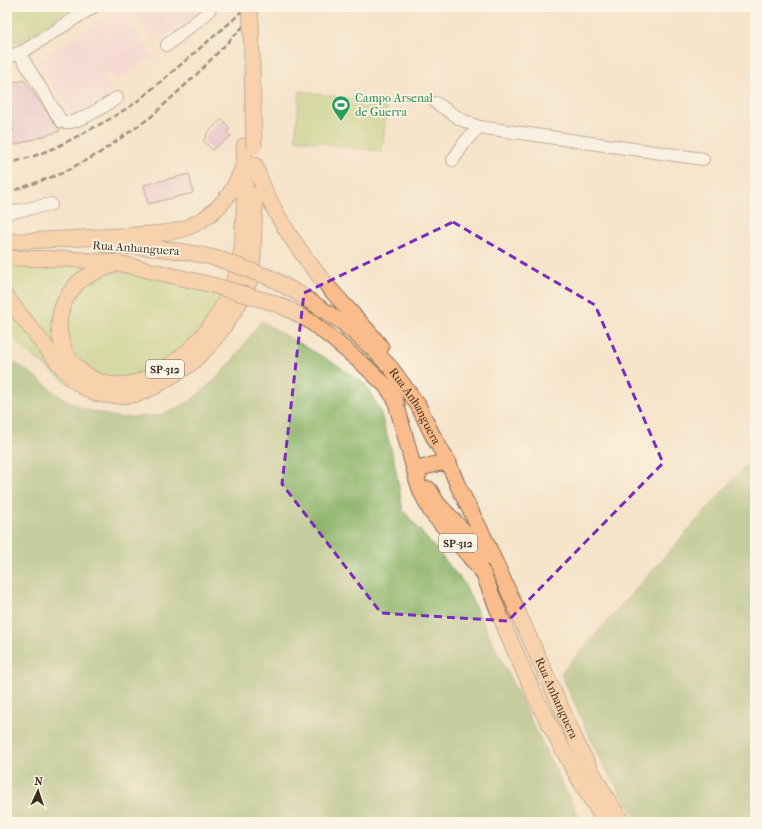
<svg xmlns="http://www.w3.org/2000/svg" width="762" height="829" viewBox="0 0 762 829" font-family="'IM FELL French Canon',serif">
<rect width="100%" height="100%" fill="#fcf5e5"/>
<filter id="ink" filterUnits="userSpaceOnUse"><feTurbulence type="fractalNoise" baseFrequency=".025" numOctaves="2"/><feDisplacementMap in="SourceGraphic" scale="8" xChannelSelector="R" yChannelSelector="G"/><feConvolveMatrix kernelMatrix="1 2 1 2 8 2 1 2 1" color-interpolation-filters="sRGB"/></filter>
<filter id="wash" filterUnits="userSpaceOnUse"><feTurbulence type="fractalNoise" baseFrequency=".012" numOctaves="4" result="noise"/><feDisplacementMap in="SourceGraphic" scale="16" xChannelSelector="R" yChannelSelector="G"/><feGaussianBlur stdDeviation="0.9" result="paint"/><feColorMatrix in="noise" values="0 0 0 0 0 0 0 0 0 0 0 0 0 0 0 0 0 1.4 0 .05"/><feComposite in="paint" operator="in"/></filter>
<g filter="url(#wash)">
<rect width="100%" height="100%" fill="#f6e4cb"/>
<!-- built -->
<g fill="#f5cfdb">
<path d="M135,7h67l2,3 -51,33 -22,-33z"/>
<path d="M121,8l31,49 -36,23 -6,-9 -7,4 12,21 -41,24 -36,-60z"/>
</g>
<!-- green -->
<g fill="#aecf78" stroke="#747c4b">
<path d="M14,7h59l-51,34 -8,1 -7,-5v-27z"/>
<path d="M300,91l87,13 -5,48 -87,-13z"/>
<path d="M7,264h77l3,3c-11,6 -16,11 -22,22v69l-58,-74z"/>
<path d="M127,272l96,24 -4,11 -39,46 -47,25 -24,-1 -16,-7 -16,-14 -7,-12 -3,-15v-15l8,-17 13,-15 19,-9z"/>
<path d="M7,304l62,81 -43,-34 -19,-19z"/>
</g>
<!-- forest -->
<g fill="#8ab268" stroke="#626e43">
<path d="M261,321l76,44 28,19 15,26 14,50 9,50 60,72 118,240h-574v-464l21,13 33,26 23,12 36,9 41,-3 28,-13 30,-26 16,-19z"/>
<path d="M755,455v367h-117l-40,-66 -37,-83z"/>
</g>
<g id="blocks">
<!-- building -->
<g fill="#dfb1d5">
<path d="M24,80l36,51 -49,15 -4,-8v-4l7,-4 -7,-11v-6l5,-4 -5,-7v-11l5,-8 4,-2 3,1z"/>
<path d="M222,119l8,9 -3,4 4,4 -19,14 -9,-10 4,-4 -1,-2z"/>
<path d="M189,174l4,19 -45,11 -4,-19z"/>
</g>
</g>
</g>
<g filter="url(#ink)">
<use href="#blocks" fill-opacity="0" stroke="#7c6b5b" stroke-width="1"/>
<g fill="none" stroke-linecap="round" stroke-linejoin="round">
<!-- minor casing -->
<g stroke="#7c6b5b" stroke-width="14">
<g id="minor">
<path d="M167,45l40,-32 4,-6"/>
<path d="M19,53l42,68c13,7 44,-16 56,-23"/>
<path d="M7,57l12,-4 8,-4 66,-42"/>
<path d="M436,103l26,17 17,7 224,32"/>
<path d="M453,160l12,-18 14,-15"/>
<path d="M7,213l44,-9"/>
</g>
</g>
<!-- major casing -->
<g stroke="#7c6b5b" stroke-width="17">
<g id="major">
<path d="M255,165c4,11 8,23 14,34 16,33 38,63 62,91 16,19 35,37 50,57"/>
<path d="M7,242c38,-2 75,-4 113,-6 21,-2 50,-1 69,-9 4,-2 7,-4 11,-6 22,-13 34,-31 43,-54"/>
<path d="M106,245c40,2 77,4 116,15"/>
<path d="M7,258l61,1 50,4 94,22"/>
<path d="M118,263c-13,5 -27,9 -38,18 -5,4 -8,9 -12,14 -22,36 -1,81 41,89 22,4 44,-7 62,-20 9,-6 18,-13 25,-21 23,-24 39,-56 45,-88 2,-9 2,-18 2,-27 2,-27 3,-55 1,-82"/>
<path id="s1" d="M271,278l30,17 42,28 16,14 15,13 17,18 27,37 14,29 17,30 9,22 25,49 98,217 25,45 16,25"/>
<path d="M7,298l53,67 12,14 13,9 10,5 8,2 17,1 18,-2 16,-7 35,-22 19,-18 15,-19 18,-28 9,-20 3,-24 2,-61"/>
<path d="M274,303l18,8 16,9 20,15 37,31 21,20 9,13 22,81 4,12 10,20 38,44 14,17 27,67 25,56 21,41 20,37 29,48"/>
<path d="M417,480l4,-12 19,-5 9,1"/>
<path d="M429,489l9,15 46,48 5,6"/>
</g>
</g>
<!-- minor -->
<use href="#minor" stroke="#fff" stroke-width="12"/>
<!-- major -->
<use href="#major" stroke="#fabc8b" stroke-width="15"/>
<!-- rail -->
<g stroke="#3b2a1e" stroke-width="2.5" stroke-dasharray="6 3" stroke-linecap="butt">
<path d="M7,164l27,-8 23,-9 51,-27 26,-16 31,-26 68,-58 12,-13"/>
<path d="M7,193l53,-19 38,-20 53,-37 45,-42 66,-68"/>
</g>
<!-- major-bridge casing -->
<g stroke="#7c6b5b" stroke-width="17" stroke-linecap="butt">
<g id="major-bridge">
<path d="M249,7l2,16 3,124"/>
<path d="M222,260l49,18"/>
<path d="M212,285l62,18"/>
</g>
</g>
<!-- major-bridge -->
<use href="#major-bridge" stroke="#fabc8b" stroke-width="15"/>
</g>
</g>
<!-- marked area -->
<path d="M0 0H762V829H0ZM453,222l142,83 68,158 -155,158 -127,-8 -99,-129 22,-191z" fill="#f6e4cb" fill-opacity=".55" fill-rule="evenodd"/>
<path fill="none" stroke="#7b2cbf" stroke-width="3" stroke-dasharray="8 5" stroke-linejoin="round" d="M453,222l142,83 68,158 -155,158 -127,-8 -99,-129 22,-191z"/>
<!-- icons -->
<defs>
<g id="stadium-pin" transform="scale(1)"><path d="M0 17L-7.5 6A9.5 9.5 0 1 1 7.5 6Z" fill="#2e9e5b" stroke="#fcf5e5"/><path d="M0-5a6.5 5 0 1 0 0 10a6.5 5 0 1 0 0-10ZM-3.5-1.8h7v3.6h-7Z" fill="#fff"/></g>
</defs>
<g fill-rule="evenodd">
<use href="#stadium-pin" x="341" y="105"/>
</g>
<g text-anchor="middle" stroke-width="3.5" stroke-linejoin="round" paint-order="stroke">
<!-- shield labels -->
<g fill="#fcf5e5" stroke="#75675a" stroke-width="1">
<rect x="146" y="360" width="38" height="18" rx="3"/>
<rect x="439" y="534" width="38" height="18" rx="3"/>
</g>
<g font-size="11" font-weight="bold" fill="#3b2a1e">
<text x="165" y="373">SP-312</text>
<text x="458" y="547">SP-312</text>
</g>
<!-- leisure labels -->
<g font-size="12" fill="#27864d" stroke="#fcf5e5" text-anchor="start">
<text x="355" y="102">Campo Arsenal<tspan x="355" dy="14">de Guerra</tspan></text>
</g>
<!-- street labels -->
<g font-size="12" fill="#3b2a1e" stroke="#fcf5e5">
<text transform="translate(136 248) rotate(4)" y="4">Rua Anhanguera</text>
<text dy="4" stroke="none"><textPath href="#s1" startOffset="196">Rua Anhanguera</textPath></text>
<text dy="4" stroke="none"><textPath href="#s1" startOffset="521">Rua Anhanguera</textPath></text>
</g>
</g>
<!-- margin -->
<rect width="762" height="829" fill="none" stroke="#fcf5e5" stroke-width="24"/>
<!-- north arrow -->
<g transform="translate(38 791) rotate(3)" stroke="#fcf5e5" stroke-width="3" paint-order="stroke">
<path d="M0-3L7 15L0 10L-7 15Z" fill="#3b2a1e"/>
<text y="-6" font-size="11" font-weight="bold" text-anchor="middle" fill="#3b2a1e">N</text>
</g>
</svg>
